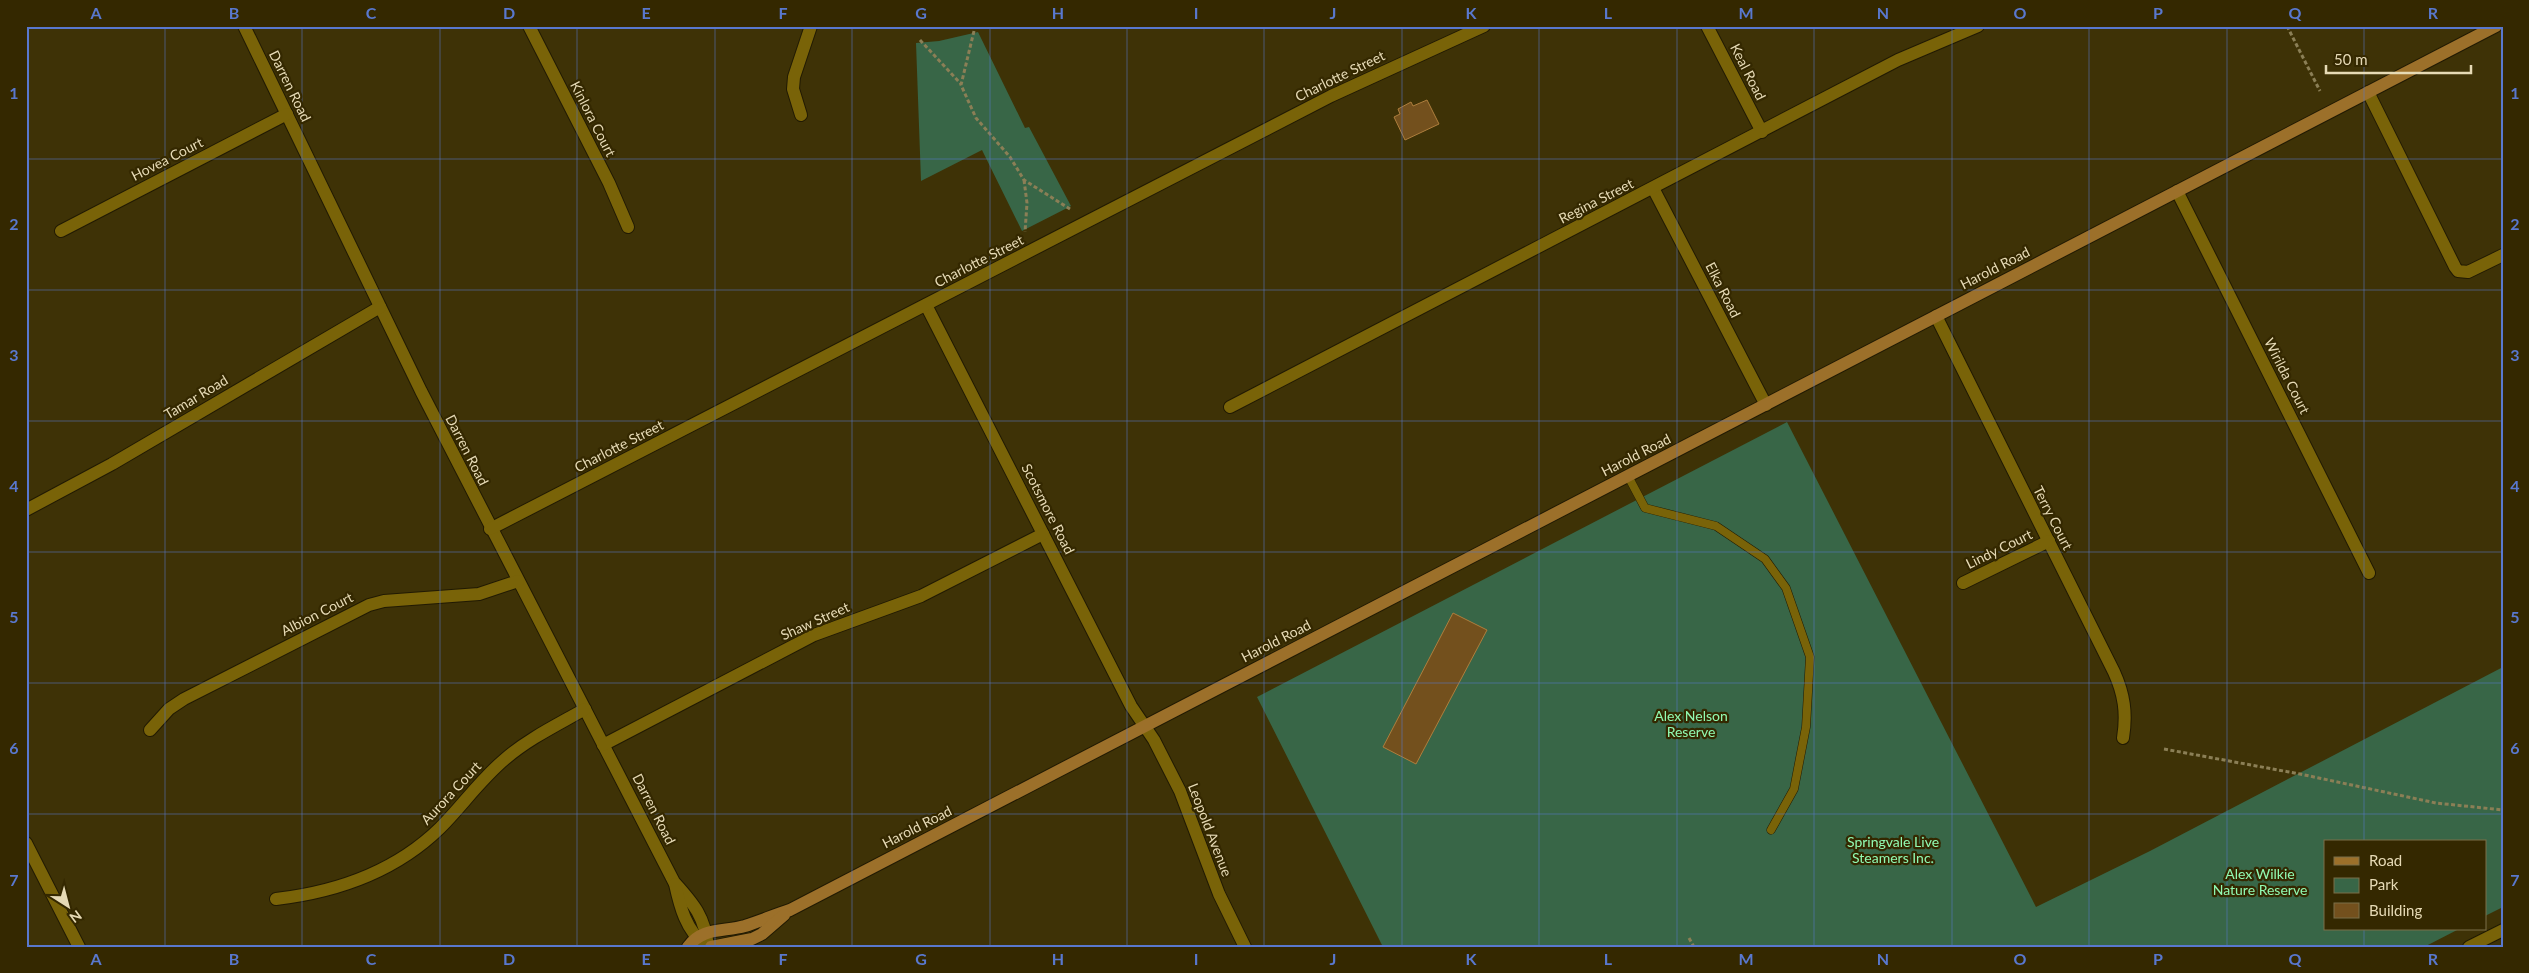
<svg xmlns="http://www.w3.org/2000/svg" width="2529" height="973" viewBox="0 0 2529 973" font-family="Lato,sans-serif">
<rect width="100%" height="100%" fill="#3e3206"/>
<!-- green -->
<g fill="#386647">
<path d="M978,32l47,96 4,-1 42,79 -49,25 -40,-81 -61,31 -5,-138 23,-2z"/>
<path d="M1787,422l249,485 114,-56 353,-184v240l-18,9v-74h-160v87h134l-35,18h-1041l-126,-250z"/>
</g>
<!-- building -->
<g fill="#73501d" stroke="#ae7e3d">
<path d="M1427,100l12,24 -34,16 -11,-23 6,-3 -2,-5 13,-7 2,4z"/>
<path d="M1453,613l34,17 -71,134 -33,-17z"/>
</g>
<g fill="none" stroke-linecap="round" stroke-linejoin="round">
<!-- lane casing -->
<g stroke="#211a03" stroke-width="9">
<path id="lane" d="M1628,476l17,32 71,18 49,33 21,29 24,69 -4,70 -12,62 -23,41"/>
</g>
<!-- street casing -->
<g stroke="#211a03" stroke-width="14">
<g id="street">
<path d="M244,26l177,365 253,491c20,22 31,35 34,65"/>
<path d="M529,26l80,157 19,44"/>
<path d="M1707,26l55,106"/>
<path d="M2368,92l87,175 3,4 10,1 35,-17"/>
<path d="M801,115l-8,-26 1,-12 17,-51"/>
<path d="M1653,188l113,217"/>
<path d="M2177,191l192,382"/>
<path d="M61,231l226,-117"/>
<path d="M926,305l205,401 23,34 26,51 39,103 26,53"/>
<path d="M1936,316l178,356c10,22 13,41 9,66"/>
<path d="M1230,407l668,-347 80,-34"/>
<path d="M26,510l86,-46 268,-157"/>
<path d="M490,529l841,-433 153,-70"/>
<path d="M1963,583l86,-42"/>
<path d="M150,730l19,-21 15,-10 185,-94 15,-4 95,-7 39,-13"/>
<path d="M603,745l211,-110 107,-39 122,-62"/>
<path d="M26,843l53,104"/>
<path d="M675,884c5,23 11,46 30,61"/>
<path d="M276,899c60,-7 119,-27 164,-71 22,-22 40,-48 65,-69 23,-20 52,-34 80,-50"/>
<path d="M2469,947l34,-17"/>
</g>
</g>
<!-- secondary casing -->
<g stroke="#211a03" stroke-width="14">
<g id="secondary">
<path d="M688,947c14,-20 36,-15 57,-21 15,-5 30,-11 45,-16l1706,-884"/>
<path d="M711,947l41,-8 10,-5 22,-19"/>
</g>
</g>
<!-- path -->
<g stroke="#8b7f56" stroke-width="3" stroke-dasharray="4 2.5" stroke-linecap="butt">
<path d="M2287,26l33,65"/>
<path d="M974,31l-13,54 15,33 34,39 14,23 46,29"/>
<path d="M920,40l41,44"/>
<path d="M1024,180l3,23 -2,29"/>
<path d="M2164,749l136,25 136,29 67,7"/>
<path d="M1689,938l5,9"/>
</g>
<!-- lane -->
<use href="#lane" stroke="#796308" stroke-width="8"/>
<!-- street -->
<use href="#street" stroke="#796308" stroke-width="12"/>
<!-- secondary -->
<use href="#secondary" stroke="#9c702a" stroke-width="12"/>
</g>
<!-- grid -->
<path fill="none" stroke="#5978ce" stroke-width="1" stroke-opacity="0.55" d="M165,26v921M302,26v921M440,26v921M577,26v921M715,26v921M852,26v921M990,26v921M1127,26v921M1264,26v921M1402,26v921M1539,26v921M1677,26v921M1814,26v921M1952,26v921M2089,26v921M2227,26v921M2364,26v816M26,159h2477M26,290h2477M26,421h2477M26,552h2477M26,683h2477M26,814h2477M2364,929v18"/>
<g text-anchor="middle" stroke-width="4.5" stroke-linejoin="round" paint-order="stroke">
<!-- street labels -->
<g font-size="14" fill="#e6dab5" stroke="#342800">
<text transform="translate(1748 72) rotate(63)" y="5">Keal Road</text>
<text transform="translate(1340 76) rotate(-26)" y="5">Charlotte Street</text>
<text transform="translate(290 86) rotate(64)" y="5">Darren Road</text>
<text transform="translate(593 119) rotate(63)" y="5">Kinlora Court</text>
<text transform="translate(167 159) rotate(-27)" y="5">Hovea Court</text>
<text transform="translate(1596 201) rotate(-27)" y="5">Regina Street</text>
<text transform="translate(979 261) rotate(-27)" y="5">Charlotte Street</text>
<text transform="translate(1995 268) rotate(-27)" y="5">Harold Road</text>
<text transform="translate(1723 290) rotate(63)" y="5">Elka Road</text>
<text transform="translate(2287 376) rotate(63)" y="5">Wirilda Court</text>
<text transform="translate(196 397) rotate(-31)" y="5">Tamar Road</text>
<text transform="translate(619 446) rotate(-27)" y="5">Charlotte Street</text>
<text transform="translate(467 450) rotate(63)" y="5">Darren Road</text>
<text transform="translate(1636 455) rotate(-27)" y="5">Harold Road</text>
<text transform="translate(1048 509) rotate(63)" y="5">Scotsmore Road</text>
<text transform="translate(2053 518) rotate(63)" y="5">Terry Court</text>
<text transform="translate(1999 549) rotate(-26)" y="5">Lindy Court</text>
<text transform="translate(317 614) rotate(-27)" y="5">Albion Court</text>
<text transform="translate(815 621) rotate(-24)" y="5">Shaw Street</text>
<text transform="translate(1276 641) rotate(-27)" y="5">Harold Road</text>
<text transform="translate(451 793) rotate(-47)" y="5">Aurora Court</text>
<text transform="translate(654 809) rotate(63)" y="5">Darren Road</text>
<text transform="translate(917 827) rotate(-27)" y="5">Harold Road</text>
<text transform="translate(1210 830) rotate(69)" y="5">Leopold Avenue</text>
</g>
<!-- park labels -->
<g font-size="14" fill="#91fab2" stroke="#342800">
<text x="1691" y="721">Alex Nelson<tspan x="1691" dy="16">Reserve</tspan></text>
<text x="1893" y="847">Springvale Live<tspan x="1893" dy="16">Steamers Inc.</tspan></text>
<text x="2260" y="879">Alex Wilkie<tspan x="2260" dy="16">Nature Reserve</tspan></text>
</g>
</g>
<!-- border -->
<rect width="2529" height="973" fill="none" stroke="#342800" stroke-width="55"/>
<!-- legend -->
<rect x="2324" y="840" width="162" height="90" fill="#342800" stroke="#7b6f48"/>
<rect x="2334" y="857" width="25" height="8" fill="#9c702a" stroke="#7b6f48"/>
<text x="2369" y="866" font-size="15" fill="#e6dab5">Road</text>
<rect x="2334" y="878" width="25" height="15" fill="#386647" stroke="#7b6f48"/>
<text x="2369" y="890" font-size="15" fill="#e6dab5">Park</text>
<rect x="2334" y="903" width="25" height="15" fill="#73501d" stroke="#7b6f48"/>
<text x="2369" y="916" font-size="15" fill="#e6dab5">Building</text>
<!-- north arrow -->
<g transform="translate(68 906) rotate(144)" stroke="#342800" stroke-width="4" paint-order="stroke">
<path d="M0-4L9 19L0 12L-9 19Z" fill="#e6dab5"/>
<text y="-8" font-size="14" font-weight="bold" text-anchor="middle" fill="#e6dab5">N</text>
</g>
<!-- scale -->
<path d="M2326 65v8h145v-8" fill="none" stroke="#e6dab5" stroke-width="2.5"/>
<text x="2334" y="65" font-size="15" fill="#e6dab5" stroke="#342800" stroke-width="4" paint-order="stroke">50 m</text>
<rect x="28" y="28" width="2474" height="918" fill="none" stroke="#5978ce" stroke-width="2"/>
<g font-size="16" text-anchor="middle" font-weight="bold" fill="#5978ce">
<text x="96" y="19">A</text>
<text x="234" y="19">B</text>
<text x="371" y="19">C</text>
<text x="509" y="19">D</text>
<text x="646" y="19">E</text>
<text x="783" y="19">F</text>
<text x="921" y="19">G</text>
<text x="1058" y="19">H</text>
<text x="1196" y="19">I</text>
<text x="1333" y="19">J</text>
<text x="1471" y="19">K</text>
<text x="1608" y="19">L</text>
<text x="1746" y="19">M</text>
<text x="1883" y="19">N</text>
<text x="2020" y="19">O</text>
<text x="2158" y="19">P</text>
<text x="2295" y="19">Q</text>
<text x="2433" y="19">R</text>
<text x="14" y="99">1</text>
<text x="2515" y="99">1</text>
<text x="14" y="230">2</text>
<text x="2515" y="230">2</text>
<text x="14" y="361">3</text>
<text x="2515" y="361">3</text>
<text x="14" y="492">4</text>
<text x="2515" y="492">4</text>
<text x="14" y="623">5</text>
<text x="2515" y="623">5</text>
<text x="14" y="754">6</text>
<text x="2515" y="754">6</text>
<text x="14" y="886">7</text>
<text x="2515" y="886">7</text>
<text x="96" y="965">A</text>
<text x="234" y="965">B</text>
<text x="371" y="965">C</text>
<text x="509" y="965">D</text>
<text x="646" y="965">E</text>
<text x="783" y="965">F</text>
<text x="921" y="965">G</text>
<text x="1058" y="965">H</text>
<text x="1196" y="965">I</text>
<text x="1333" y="965">J</text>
<text x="1471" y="965">K</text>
<text x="1608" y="965">L</text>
<text x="1746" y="965">M</text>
<text x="1883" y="965">N</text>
<text x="2020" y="965">O</text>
<text x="2158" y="965">P</text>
<text x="2295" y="965">Q</text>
<text x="2433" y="965">R</text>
</g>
</svg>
